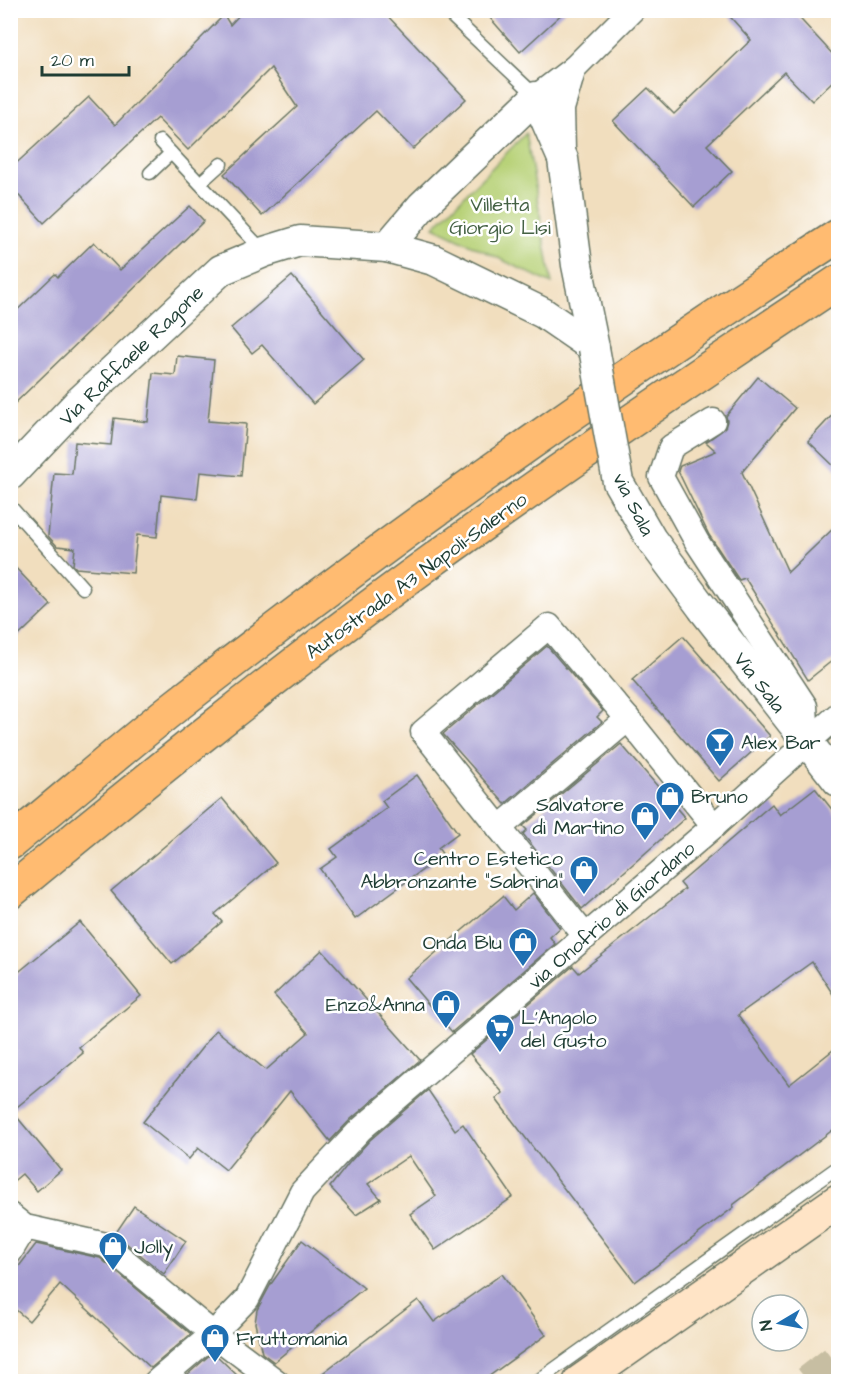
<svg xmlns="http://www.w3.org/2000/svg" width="849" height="1392" viewBox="0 0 849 1392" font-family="'Architects Daughter',sans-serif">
<rect width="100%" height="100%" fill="#fff"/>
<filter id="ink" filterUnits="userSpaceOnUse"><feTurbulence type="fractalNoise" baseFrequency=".0167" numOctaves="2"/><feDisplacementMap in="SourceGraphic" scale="12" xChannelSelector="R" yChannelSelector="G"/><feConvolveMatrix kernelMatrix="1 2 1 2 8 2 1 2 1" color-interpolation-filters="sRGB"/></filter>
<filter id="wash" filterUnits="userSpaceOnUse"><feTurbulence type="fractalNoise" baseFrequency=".008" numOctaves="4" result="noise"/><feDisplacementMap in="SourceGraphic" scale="24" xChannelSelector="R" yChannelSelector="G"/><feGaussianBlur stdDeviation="1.35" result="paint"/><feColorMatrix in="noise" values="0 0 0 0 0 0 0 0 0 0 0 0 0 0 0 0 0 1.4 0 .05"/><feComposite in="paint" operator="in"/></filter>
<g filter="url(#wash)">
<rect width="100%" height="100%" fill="#f1debe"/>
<!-- green -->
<path fill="#b8d278" stroke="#6c8856" stroke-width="1.5" d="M526,133l26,151 -118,-57z"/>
<g id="blocks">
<!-- building -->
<g fill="#a69ed2">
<path d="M244,10l139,1 83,88 -53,50 -37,-38 -114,105 -38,-42 73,-67 -26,-39 -83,82 -31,-32 -113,105 -34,-37v-17l79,-72 26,28 109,-110 6,10z"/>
<path d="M483,10h83l-46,42z"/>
<path d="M724,10h68l46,50v16l-26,25 -28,-29 -77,73 25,26 -38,36 -81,-86 35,-33 26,26 77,-74z"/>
<path d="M190,206l14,15 -194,187v-91l45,-43 3,3 36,-35 26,28z"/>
<path d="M292,276l72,84 -51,44 -51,-59 -10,8 -21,-25z"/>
<path d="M177,356l37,4 -6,61 38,3 -5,52 -41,-4 -3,27 -36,-4 -4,42 -20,-2 -4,38 -57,-5 -3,-3 2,-17 -18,-2 -9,-10 6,-63 18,1 3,-32 36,3 3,-27 34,4 5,-49 22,2z"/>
<path d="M758,377l37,31 -53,64 46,100 50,-48v132l-30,24 -63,-102 -6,2 -30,-45 -31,-64 2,-5 36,-15 -10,-9 19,-14 2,-7 -1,-5z"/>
<path d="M838,409v61l-30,-29z"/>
<path d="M10,562l41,43 -41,39z"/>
<path d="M683,636l87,100 -51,45 -87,-101z"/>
<path d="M547,646l56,65 -6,6 5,5 -97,82 -62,-70z"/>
<path d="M621,744l64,74 -103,91 -59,-75 4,-4 -4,-4z"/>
<path d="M417,775l41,58 -20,15 5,7 -88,64 -35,-50 17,-12 -6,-8 56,-41 -5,-7z"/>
<path d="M815,788l23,29v185l-26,-40 -74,53 51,70 49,-39v80l-105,79 1,2 -99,75 -139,-183 7,-6 -33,-39 103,-88 6,7 106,-84 -5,-6 92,-79 8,11z"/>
<path d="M222,798l54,65 -61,51 7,8 -50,42 -61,-73z"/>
<path d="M533,893l27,35 -10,9 5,7 -103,88 -46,-54 97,-82 11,14z"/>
<path d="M80,922l61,74 -62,51 4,6 -71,58 49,59 -24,21 -15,-17 -12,10v-205z"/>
<path d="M322,950l98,110 -69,59 -21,22 -40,-50 -64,79 -28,-22 -9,11 -46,-37 73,-92 50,40 42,-37 -34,-38z"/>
<path d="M428,1090l27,40 8,-6 50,73 -78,53 -25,-36 26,-18 -27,-40 -41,28 13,15 -25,16 -26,-28 19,-24 21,-23z"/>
<path d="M134,1206l52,35 -22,33 -49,-40z"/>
<path d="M302,1240l62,48 -90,74 -12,-9 -7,-30 2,-13 14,-26z"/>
<path d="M36,1244l64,14 91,76 -40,34 -91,-84 -31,37 -19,-16v-27z"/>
<path d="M502,1274l44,61 -65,47h-170l107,-82 16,22z"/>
<path d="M213,1352l31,30h-65z"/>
</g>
</g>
</g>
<g filter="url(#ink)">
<use href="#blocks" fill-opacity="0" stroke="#687564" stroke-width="1.5"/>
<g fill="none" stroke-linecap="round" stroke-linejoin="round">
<!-- primary-tunnel -->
<path stroke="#c7bea2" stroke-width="33" stroke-dasharray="33 16" stroke-linecap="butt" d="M808,1382l30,-23"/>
<!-- service casing -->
<g stroke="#687564" stroke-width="15">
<g id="service">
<path d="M445,10l91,86"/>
<path d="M160,141l104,111"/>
<path d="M150,173l21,-20"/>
<path d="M200,183l21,-19"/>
<path d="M10,506l73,82"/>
<path d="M536,1382l302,-215"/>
</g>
</g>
<!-- minor casing -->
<g stroke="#687564" stroke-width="27">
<g id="minor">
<path d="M536,97l38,-29 58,-58"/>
<path d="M563,151l-1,-42 12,-41"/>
<path d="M713,421l-42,26 -10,30 36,65 108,164 2,36"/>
<path d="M499,828l129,-109"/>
<path d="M586,937l-163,-205 126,-106 79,93 86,107"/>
<path d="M10,1215l15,12 81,18 107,89 64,48"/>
<path d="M10,1252l15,-25"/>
<path d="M156,1382l57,-48 34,-35 55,-107 58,-62 354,-304 124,-111"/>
</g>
</g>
<!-- tertiary casing -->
<g stroke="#687564" stroke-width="33">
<g id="tertiary">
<path d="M536,97l27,62 14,106 17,83 -51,-35 -109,-53 -47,-13 35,-41z"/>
<path d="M10,475l69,-73 142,-132 43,-18 36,-11 87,6"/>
<path d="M704,610l134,171"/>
</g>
</g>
<!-- secondary casing -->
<g stroke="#687564" stroke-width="36">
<path id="secondary" d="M580,1382l258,-181"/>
</g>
<!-- motorway casing -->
<g stroke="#687564" stroke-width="36">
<g id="motorway">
<path d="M10,843c55,-45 108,-91 163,-135 214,-168 437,-325 665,-472"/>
<path d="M10,892c138,-114 278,-227 423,-332 133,-96 269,-188 405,-278"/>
</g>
</g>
<!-- service -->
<use href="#service" stroke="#fff" stroke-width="12"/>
<!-- minor -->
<use href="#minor" stroke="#fff" stroke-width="24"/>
<!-- tertiary -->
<use href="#tertiary" stroke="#fff" stroke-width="30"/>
<!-- secondary -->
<use href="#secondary" stroke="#ffe4c6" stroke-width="33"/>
<!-- motorway -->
<use href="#motorway" stroke="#ffbb71" stroke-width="33"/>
<!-- tertiary-bridge casing -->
<g stroke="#687564" stroke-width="33" stroke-linecap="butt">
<path id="tertiary-bridge" d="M594,348l24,134 33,57 53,71"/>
</g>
<!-- tertiary-bridge -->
<use href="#tertiary-bridge" stroke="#fff" stroke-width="30"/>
</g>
</g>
<!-- icons -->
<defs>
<g id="bar-pin" transform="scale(1.5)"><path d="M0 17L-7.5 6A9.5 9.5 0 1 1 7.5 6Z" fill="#1f6fb2" stroke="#fff"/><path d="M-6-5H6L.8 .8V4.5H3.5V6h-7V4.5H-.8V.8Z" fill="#fff"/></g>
<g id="shop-pin" transform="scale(1.5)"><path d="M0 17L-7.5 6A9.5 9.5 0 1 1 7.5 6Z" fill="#1f6fb2" stroke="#fff"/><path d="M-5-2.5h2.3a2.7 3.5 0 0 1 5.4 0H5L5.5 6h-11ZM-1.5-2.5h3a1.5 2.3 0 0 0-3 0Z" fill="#fff"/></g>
<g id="supermarket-pin" transform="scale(1.5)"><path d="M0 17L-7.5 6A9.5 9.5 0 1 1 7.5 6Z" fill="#1f6fb2" stroke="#fff"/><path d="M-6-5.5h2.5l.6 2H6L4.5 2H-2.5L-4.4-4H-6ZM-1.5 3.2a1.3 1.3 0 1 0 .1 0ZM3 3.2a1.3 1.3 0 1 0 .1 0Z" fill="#fff"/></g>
</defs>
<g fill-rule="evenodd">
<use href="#bar-pin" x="720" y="742"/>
<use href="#shop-pin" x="670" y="796"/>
<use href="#shop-pin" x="645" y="816"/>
<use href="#shop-pin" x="584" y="870"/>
<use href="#shop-pin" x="523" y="942"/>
<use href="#shop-pin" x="446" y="1004"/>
<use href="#supermarket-pin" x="500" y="1028"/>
<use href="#shop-pin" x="113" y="1246"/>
<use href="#shop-pin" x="215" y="1338"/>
</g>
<g text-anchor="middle" stroke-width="5" stroke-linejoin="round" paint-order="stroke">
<!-- park labels -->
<g font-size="20" fill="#456245" stroke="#fff">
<text x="500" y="211">Villetta<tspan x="500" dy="23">Giorgio Lisi</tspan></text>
</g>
<!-- street labels -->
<g font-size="20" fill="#1f3d34" stroke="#fff">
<text transform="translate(131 355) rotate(-44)" y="7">Via Raffaele Ragone</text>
<text transform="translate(634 504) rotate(63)" y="7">via Sala</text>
<text transform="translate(416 575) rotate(-36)" y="7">Autostrada A3 Napoli-Salerno</text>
<text transform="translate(760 682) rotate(52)" y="7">Via Sala</text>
<text transform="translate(611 915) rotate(-41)" y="7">via Onofrio di Giordano</text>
</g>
<!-- poi labels -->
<g font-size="20" fill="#1f3d34" stroke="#fff" text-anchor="start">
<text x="741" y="749">Alex Bar</text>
<text x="691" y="803">Bruno</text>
<text x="624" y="811" text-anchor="end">Salvatore<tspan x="624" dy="23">di Martino</tspan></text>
<text x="563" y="865" text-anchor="end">Centro Estetico<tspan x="563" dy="23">Abbronzante "Sabrina"</tspan></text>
<text x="502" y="949" text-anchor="end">Onda Blu</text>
<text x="425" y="1011" text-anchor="end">Enzo&amp;Anna</text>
<text x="521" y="1024">L'Angolo<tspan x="521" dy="23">del Gusto</tspan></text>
<text x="134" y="1253">Jolly</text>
<text x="236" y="1345">Fruttomania</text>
</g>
</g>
<!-- margin -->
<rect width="849" height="1392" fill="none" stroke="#fff" stroke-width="36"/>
<!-- north arrow -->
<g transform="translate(780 1323) rotate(260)"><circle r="28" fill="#ffffff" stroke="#a5b1ae" stroke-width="1.5"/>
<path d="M0-4.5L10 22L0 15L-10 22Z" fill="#1f6fb2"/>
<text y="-9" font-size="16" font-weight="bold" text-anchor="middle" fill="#1f3d34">N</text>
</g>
<!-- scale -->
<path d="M42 66v9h87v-9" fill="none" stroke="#1f3d34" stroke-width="3"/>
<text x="51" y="66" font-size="18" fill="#1f3d34" stroke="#ffffff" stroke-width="4.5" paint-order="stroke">20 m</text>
</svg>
